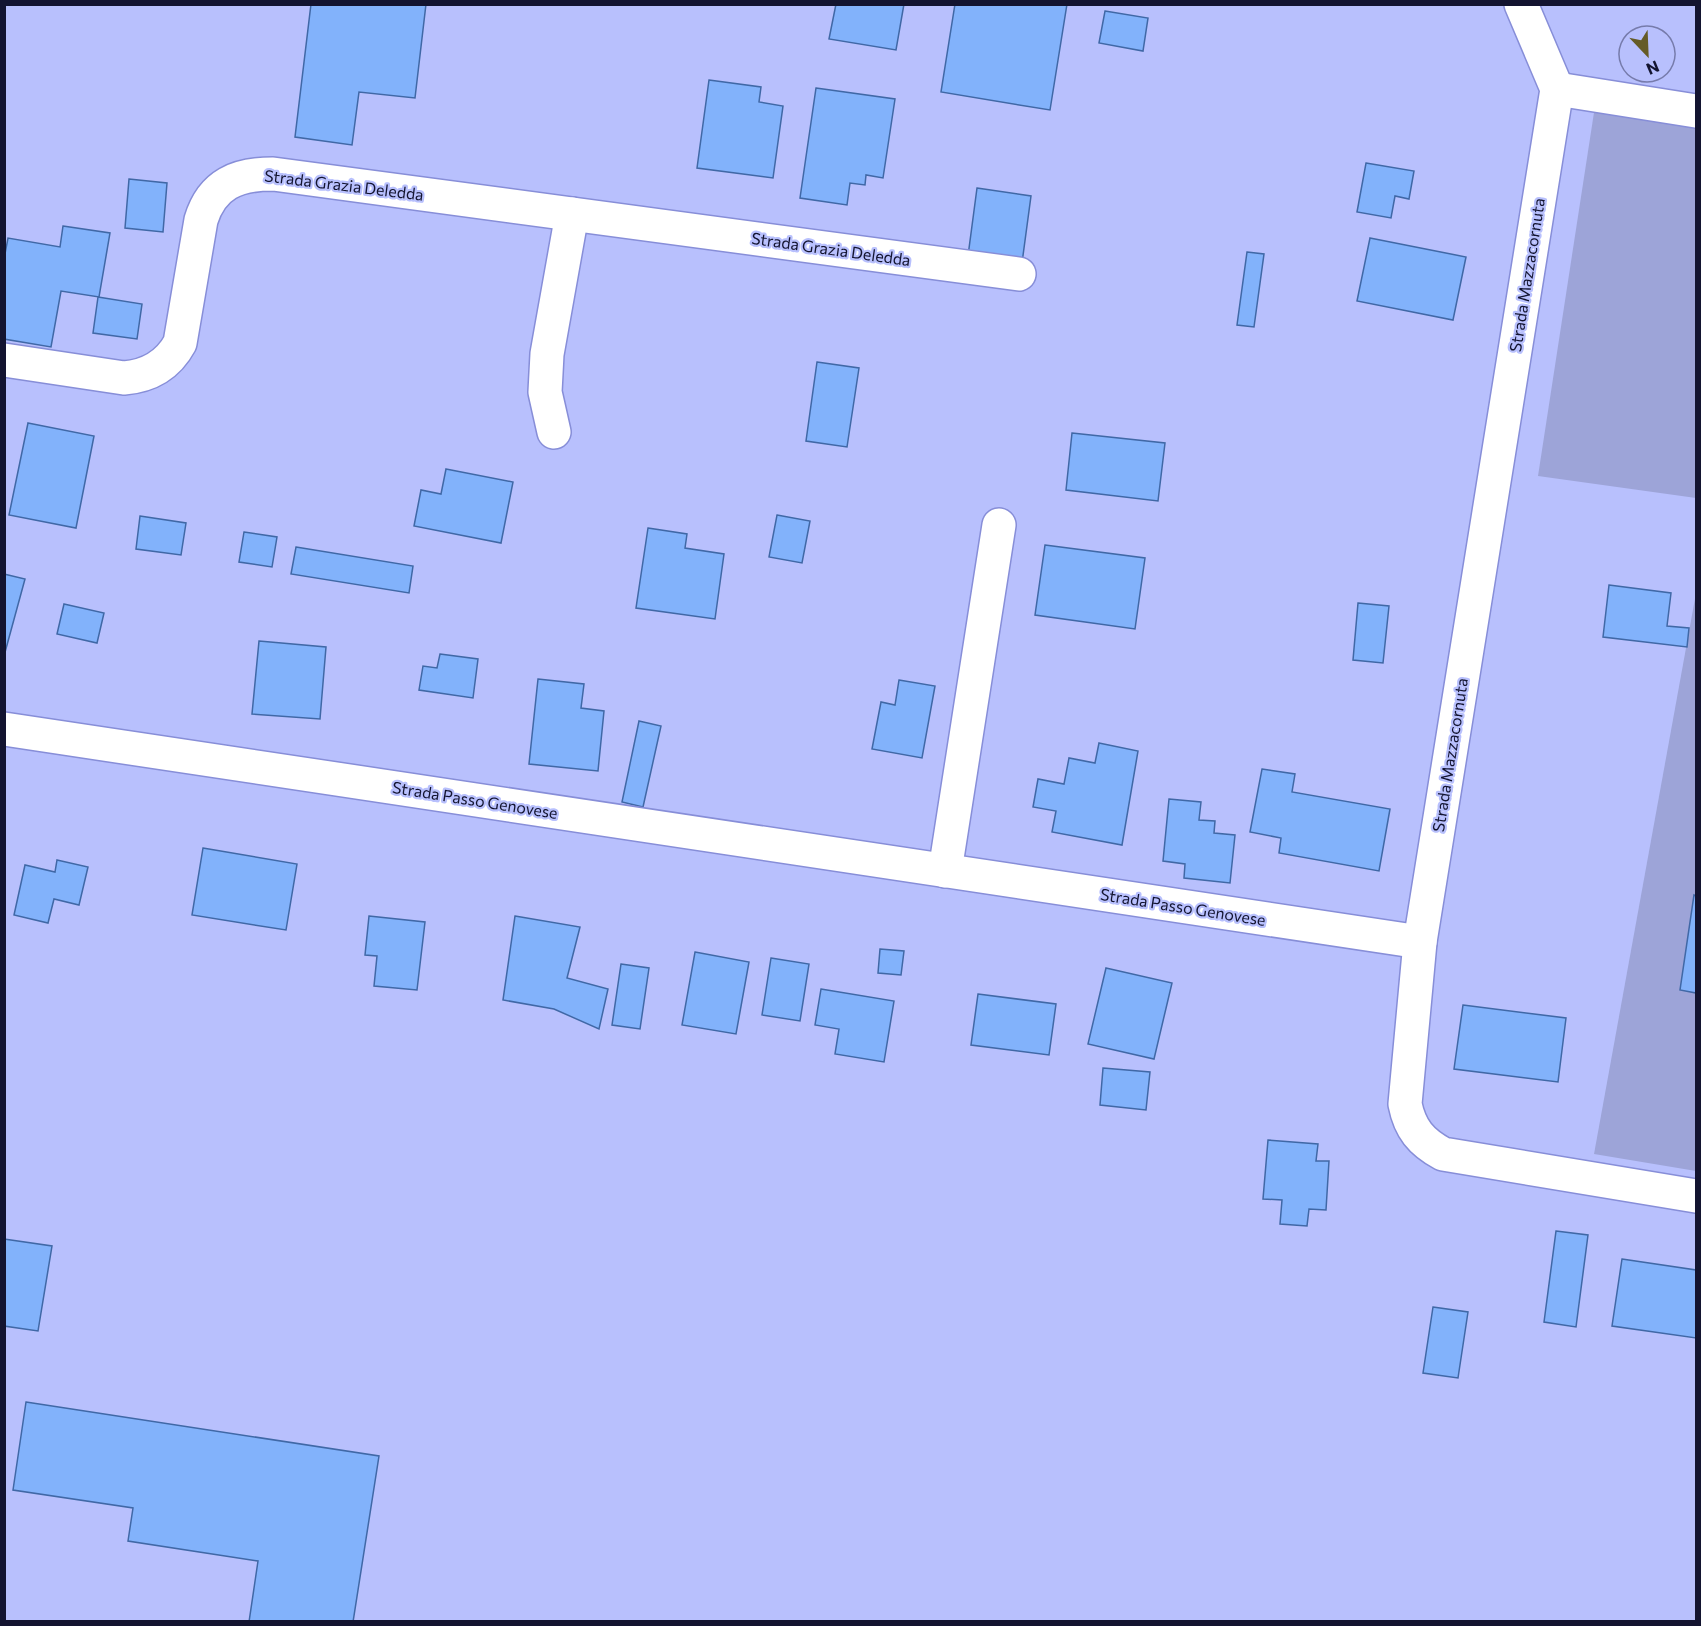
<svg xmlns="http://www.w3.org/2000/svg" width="1701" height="1626" viewBox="0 0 1701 1626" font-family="Commissioner,sans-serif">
<rect width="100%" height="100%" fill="#b8c0fd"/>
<!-- green -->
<g fill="#9da4d8">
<path d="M1599,80l97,14v404l-158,-22z"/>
<path d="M1696,593v578l-102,-17z"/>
</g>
<!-- building -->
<g fill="#82b2fb" stroke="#4068a6" stroke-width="1.5">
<path d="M311,4h115l-11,94 -56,-6 -7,53 -57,-8z"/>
<path d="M836,4h68l-8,46 -67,-11z"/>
<path d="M955,4h112l-17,106 -109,-18z"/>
<path d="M1105,11l43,7 -5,33 -44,-8z"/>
<path d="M709,80l52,7 -2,15 24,4 -10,72 -76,-10z"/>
<path d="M816,88l79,11 -12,79 -17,-3 -1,10 -15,-2 -3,22 -47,-7z"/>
<path d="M1366,163l48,8 -5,28 -14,-3 -4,22 -34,-6z"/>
<path d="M129,179l38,4 -4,49 -38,-4z"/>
<path d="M977,188l54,8 -9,67 -54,-7z"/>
<path d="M63,226l47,7 -11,64 -38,-6 -10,56 -47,-8v-80l4,-21 52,9z"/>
<path d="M1370,238l96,19 -13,63 -96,-19z"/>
<path d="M1247,252l17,2 -10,73 -17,-2z"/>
<path d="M98,297l44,7 -5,35 -44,-6z"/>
<path d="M817,362l42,6 -12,79 -41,-6z"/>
<path d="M28,423l66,13 -18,92 -67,-13z"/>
<path d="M1072,433l93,10 -7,58 -92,-11z"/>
<path d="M446,469l67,13 -12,61 -87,-17 7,-36 20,4z"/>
<path d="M777,515l33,6 -8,42 -33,-6z"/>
<path d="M140,516l46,7 -5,32 -45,-6z"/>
<path d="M648,528l39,6 -2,14 39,6 -9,65 -79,-11z"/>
<path d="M244,532l33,5 -5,30 -33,-5z"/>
<path d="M1045,545l100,13 -10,71 -100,-14z"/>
<path d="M296,547l117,19 -4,27 -118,-19z"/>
<path d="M4,574l21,5 -21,77z"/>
<path d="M1609,585l62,8 -4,33 22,2 -2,19 -84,-10z"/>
<path d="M1358,603l31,3 -6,57 -30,-3z"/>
<path d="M64,604l40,9 -7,30 -40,-9z"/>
<path d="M259,641l67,6 -6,72 -68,-5z"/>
<path d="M440,654l38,5 -5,39 -54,-8 4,-24 14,2z"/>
<path d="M538,679l46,5 -3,24 23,3 -6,60 -69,-7z"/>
<path d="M899,680l36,6 -13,72 -50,-9 9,-47 14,3z"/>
<path d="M639,721l22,5 -18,81 -21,-5z"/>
<path d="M1099,743l39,8 -16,94 -70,-13 4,-21 -23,-4 5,-28 26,5 5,-26 26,5z"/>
<path d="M1262,769l33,5 -3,18 98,17 -11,62 -100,-18 2,-15 -31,-6z"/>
<path d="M1169,799l32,3 -2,18 16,1 -1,12 21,2 -5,48 -46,-5 1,-14 -22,-3z"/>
<path d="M203,848l94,16 -11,66 -94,-15z"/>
<path d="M57,860l31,7 -9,38 -25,-6 -6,24 -34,-8 11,-50 30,7z"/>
<path d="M1694,895l2,1v97l-16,-3z"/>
<path d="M369,916l56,6 -8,68 -43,-4 3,-30 -12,-1z"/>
<path d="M515,916l65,11 -13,51 41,11 -9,40 -45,-20 -51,-9z"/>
<path d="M880,949l24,2 -3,24 -23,-2z"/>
<path d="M695,952l54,10 -13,72 -54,-9z"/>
<path d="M771,958l38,6 -9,57 -38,-6z"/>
<path d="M621,964l28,4 -9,61 -28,-4z"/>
<path d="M1106,968l66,15 -18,76 -66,-15z"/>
<path d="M821,989l73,12 -10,61 -49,-8 4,-25 -24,-4z"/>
<path d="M978,994l78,10 -7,51 -78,-10z"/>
<path d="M1463,1005l103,13 -8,64 -104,-13z"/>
<path d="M1103,1068l47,4 -4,38 -46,-5z"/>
<path d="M1268,1140l50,4 -2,17h13l-3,49 -17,-1 -2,17 -27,-2 2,-24 -19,-1z"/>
<path d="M1556,1231l32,4 -12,92 -32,-5z"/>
<path d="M4,1239l48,7 -14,85 -34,-5z"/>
<path d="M1622,1259l74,11v68l-84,-12z"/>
<path d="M1433,1307l35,5 -10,66 -35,-5z"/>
<path d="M26,1402l353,54 -26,166h-104l9,-61 -130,-20 5,-33 -120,-18z"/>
</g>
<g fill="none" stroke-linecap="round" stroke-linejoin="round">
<!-- minor casing -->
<g stroke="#878ed8" stroke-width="36">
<g id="minor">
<path d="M1521,4l36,85 -137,853 -15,162c5,25 16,38 38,50l253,42"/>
<path d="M1557,89l139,22"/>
<path d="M4,360l120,18c25,-2 44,-13 56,-35l21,-123c11,-36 36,-46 72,-46l746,100"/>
<path d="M554,432l-9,-40 2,-38 25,-140"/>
<path d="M4,729l1416,213"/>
<path d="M945,871l54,-346"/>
</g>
</g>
<!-- minor -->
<use href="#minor" stroke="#fff" stroke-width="33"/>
</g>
<g text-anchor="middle" stroke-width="4.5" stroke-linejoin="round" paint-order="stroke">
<!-- street labels -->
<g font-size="16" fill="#131430" stroke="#b8c0fd">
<text transform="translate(344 185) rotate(7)" y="6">Strada Grazia Deledda</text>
<text transform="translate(831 249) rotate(8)" y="6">Strada Grazia Deledda</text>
<text transform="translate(1527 275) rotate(-81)" y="6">Strada Mazzacornuta</text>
<text transform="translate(1450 755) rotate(-81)" y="6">Strada Mazzacornuta</text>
<text transform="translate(475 800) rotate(9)" y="6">Strada Passo Genovese</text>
<text transform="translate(1183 907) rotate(9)" y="6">Strada Passo Genovese</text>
</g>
</g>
<!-- border -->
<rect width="1701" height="1626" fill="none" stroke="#131430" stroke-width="12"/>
<!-- north arrow -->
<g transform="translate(1647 54) rotate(157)"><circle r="28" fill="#b8c0fd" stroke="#767bab" stroke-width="1.5"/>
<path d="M0-4.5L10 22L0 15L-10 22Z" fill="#655b27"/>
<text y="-9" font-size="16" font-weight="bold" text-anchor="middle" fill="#131430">N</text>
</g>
</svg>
